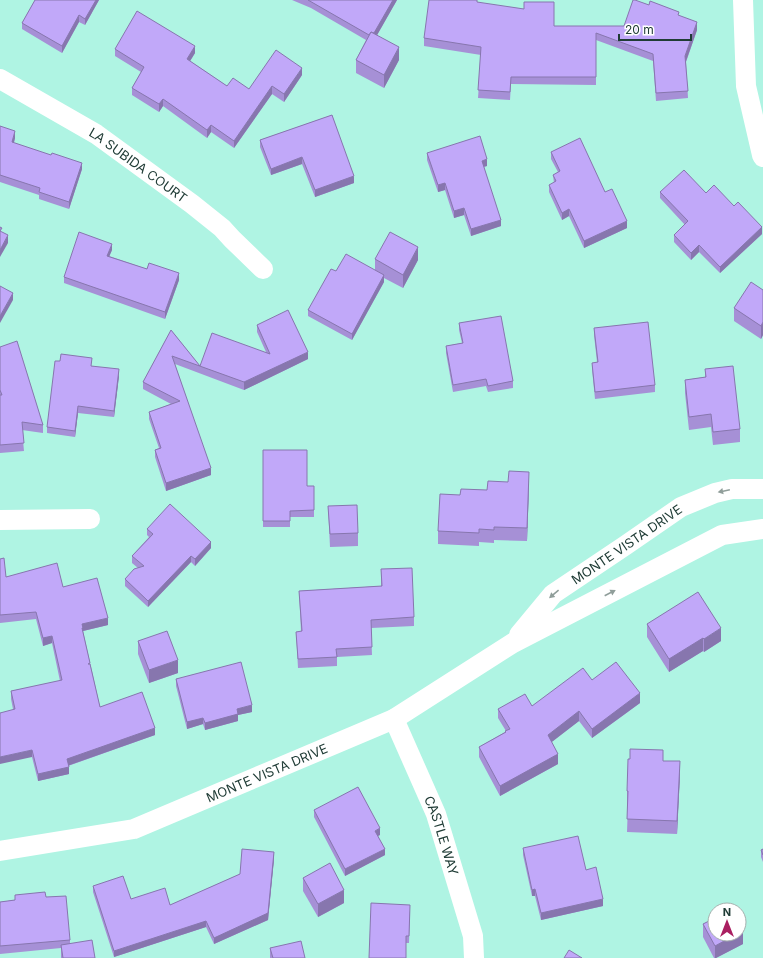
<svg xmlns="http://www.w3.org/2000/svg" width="763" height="958" viewBox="0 0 763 958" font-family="Inter,sans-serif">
<rect width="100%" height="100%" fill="#aff4e3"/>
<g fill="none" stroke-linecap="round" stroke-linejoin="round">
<!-- street -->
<g stroke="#fff" stroke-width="20">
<path d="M743,0l3,86 16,69 1,2"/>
<path id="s1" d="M0,79l96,55 96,70 30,24 10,11 31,30"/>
<path d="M0,520l90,-1"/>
<path id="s2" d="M519,635l34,-41 73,-49 55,-38 34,-14 17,-4h31"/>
<path id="s3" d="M394,719l42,95 37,122 1,22"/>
<path id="s4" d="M0,851l134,-22 260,-110 119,-76 209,-108 41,-6"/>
</g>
</g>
<!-- wall -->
<g fill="#a690d6">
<path d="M35,0h64l-14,25 -6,-3 -17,31 -40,-24v-6z"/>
<path d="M292,0h105l-20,35 22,25 -15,28 -28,-15v-13l10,-20 -55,-32z"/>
<path d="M477,0v2l77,24h70l55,-10 18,14 -11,32 2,36 -32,3 -3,-40 -57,-21v45l-85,-1 -1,16 -32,-2 3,-43 -57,-9v-8z"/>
<path d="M115,49l80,4 -5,8 37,25 22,3 53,-14 -18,27 -12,-8 -38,54 -23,-16 -4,6 -44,-32 -4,6 -27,-17v-7l9,-16 -26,-16z"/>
<path d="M332,115l22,68 -39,14 -13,-33 -31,11 -11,-28v-7z"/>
<path d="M0,126l15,12 -1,5 68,26 -13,40 -30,-10v-4l-39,-13z"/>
<path d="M551,152l54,40 22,36 -43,20 -15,-32 -7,4 -13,-28v-7l5,-2 -1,-8 5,-3 -7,-13z"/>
<path d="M427,153l60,13 -3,1 17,59 -30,10 -7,-21 -10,3 -9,-28 -7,2 -11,-32z"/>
<path d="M660,192l46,1 28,13 28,28 -42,39 -21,-21 -8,8 -17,-18v-7l11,-10 -25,-27z"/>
<path d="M112,250l-3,6 70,24 -14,39 -101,-36v-6z"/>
<path d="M375,259l43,1 -15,28 -19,-10v4l-32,58 -44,-24v-6l28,-39 39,-1z"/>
<path d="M763,290v45l-2,4 -27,-18v-13z"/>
<path d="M459,323l54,58v7l-25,4 -2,-6 -33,6 -7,-39v-7l16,-3 -3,-13z"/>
<path d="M257,325l51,34 -64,31 -69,-26 36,111 -45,16 -11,-34v-7l4,-2 -10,-29v-7l22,-8 -28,-15v-7l28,-52 29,36 66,-14 -9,-20z"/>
<path d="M594,328l61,57v7l-60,7 -3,-30v-6l5,-1 -3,-27z"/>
<path d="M0,347l43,78v8l-21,-3 2,21 -24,2z"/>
<path d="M92,366l27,10 -5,41 -36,-4 -3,24 -28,-4v-6z"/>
<path d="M705,369l35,60v13l-27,3 -2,-18 -22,3 -4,-37v-13l20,-3z"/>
<path d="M263,450l44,36h7v31h-24v10h-27z"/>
<path d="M529,485l-2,56 -33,-1v3l-15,-1v4l-41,-2v-13l22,-36 27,-5z"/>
<path d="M328,506l30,27v13l-28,1z"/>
<path d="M147,529l64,19 -16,18 -4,-4 -43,45 -23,-21v-7l13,-11 -6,-5v-7l17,-19 -2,-2z"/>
<path d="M0,559l6,18 57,10 45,38 -25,6 17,76 55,28 -87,31 1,8 -31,7 -6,-24 -19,-48 -2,-10v-8l49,-10 -8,-38 -9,3 -7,-27 -36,4z"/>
<path d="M381,569l33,48v9l-43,2 1,27 -35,2v9l-39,2 -2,-36 5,-1 -2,-40 82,-5z"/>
<path d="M647,624l74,17 -17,11 -1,-1 -34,21 -22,-35z"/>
<path d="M138,641l40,32 -29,10 -11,-29z"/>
<path d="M176,679l76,33 -14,3v6l-33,9 -2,-6 -16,5 -11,-43z"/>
<path d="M592,680l48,23 -48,35 -13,-17 -28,21 7,22 -58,32 -21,-39v-10l26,-15 1,-1 -8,-13v-9l34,-3z"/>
<path d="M663,761l17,13 -3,60 -50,-2 1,-28h-1v-13z"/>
<path d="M314,810l66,25 -2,1 7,19 -40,21 -31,-59z"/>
<path d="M523,848l63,22 17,36 -62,14 -6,-24h-3l-9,-41z"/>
<path d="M763,849v13l-2,-5v-7z"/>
<path d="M274,859l-6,61 -54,24 -8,-17 -92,30 -21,-65v-6l38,13 39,6z"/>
<path d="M303,878l41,25 -26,14 -15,-26z"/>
<path d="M15,895l31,2 24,43v4l25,14h-34v-10l-61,6v-52l15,-2z"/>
<path d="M410,911l-1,32h-3l-37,15z"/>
<path d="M703,924l40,20 -27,14h-2l-11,-21z"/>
<path d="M270,948l35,10h-35z"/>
</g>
<!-- shaded-wall -->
<g fill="#8776ae">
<path d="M96,0h3l-14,25v-6z"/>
<path d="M393,0h4l-25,44v-8z"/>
<path d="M79,15v7l-17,31v-7z"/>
<path d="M697,22v8l-12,34v-8z"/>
<path d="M195,46v7l-8,13v-7z"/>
<path d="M399,47v13l-15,28v-13z"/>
<path d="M302,68v7l-18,27v-8z"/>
<path d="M272,86v8l-38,54v-7z"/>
<path d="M163,99v7l-4,6v-8z"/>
<path d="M211,125v7l-4,6v-8z"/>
<path d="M15,131v7l-3,11v-7z"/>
<path d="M302,157v7l-31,11v-6z"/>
<path d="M487,159v7l-5,1v-6z"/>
<path d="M82,163v6l-13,40v-7z"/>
<path d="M354,176v7l-39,14v-7z"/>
<path d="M445,183v7l-7,2v-7z"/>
<path d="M464,208v7l-10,3v-7z"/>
<path d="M569,209v7l-7,4v-7z"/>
<path d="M501,220v6l-30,10v-7z"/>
<path d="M627,221v7l-43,20v-7z"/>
<path d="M762,227v7l-42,39v-6z"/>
<path d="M8,235v8l-8,14v-7z"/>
<path d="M112,244v6l-5,12v-6z"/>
<path d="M699,245v7l-8,8v-7z"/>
<path d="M418,247v13l-15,28v-13z"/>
<path d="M179,273v7l-14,39v-7z"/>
<path d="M384,275v7l-32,58v-6z"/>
<path d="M13,293v7l-13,23v-7z"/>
<path d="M763,322v13l-2,4v-13z"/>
<path d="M308,352v7l-64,31v-8z"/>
<path d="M119,369v7l-5,41v-6z"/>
<path d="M78,406v7l-3,24v-6z"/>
<path d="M211,468v7l-45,16v-8z"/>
<path d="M529,472v13l-2,56v-13z"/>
<path d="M211,542v6l-16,18v-7z"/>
<path d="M191,556v6l-43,45v-6z"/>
<path d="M108,618v7l-25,6v4h-1v-11z"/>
<path d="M721,628v13l-17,11v-13z"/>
<path d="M52,636v7l-9,3v-8z"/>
<path d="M703,638v13l-34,21v-13z"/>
<path d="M178,660v13l-29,10v-13z"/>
<path d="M640,693v10l-48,35v-9z"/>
<path d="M252,705v7l-14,3v6l-33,9v-7l32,-14z"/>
<path d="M579,711v10l-31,24v-10z"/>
<path d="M203,718v6l-16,5v-7z"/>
<path d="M155,728v7l-88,31v-7z"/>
<path d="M32,750v7l-32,7v-7z"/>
<path d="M558,754v10l-58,32v-10z"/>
<path d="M680,761v13l-3,60v-13z"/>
<path d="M69,767v7l-31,7v-7z"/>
<path d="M380,828v7l-5,2v-6z"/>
<path d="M385,849v6l-40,21v-7z"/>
<path d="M274,852v7l-6,61 -54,24v-6z"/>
<path d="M535,889v7h-3v-6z"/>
<path d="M344,890v13l-26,14v-13z"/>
<path d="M603,899v7l-62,14v-7z"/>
<path d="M206,921v6l-92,30v-6z"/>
<path d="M743,931v13l-27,14h-1v-12l22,-12h2v-1z"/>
</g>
<!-- building -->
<g fill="#c1a8f9" stroke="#8776ae">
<path d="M35,0h61l-11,19 -6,-4 -17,31 -40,-23z"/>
<path d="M308,0h85l-19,33 -3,-1 -2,3z"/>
<path d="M429,0h48v2l47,7v-7h30v24h70l9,-26h2l14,5 1,-4 29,11 -1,3 19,7 -12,34 3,35 -32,2 -3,-39 -57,-21v44h-85l-1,15 -32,-2 3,-43 -57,-9z"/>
<path d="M137,11l58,35 -8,13 40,27 6,-8 16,11 27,-39 26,18 -18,26 -12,-8 -38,55 -23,-16 -4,5 -44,-31 -4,5 -27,-16 12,-21 -29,-18z"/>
<path d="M371,32l28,15 -15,28 -28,-15z"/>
<path d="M332,115l22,61 -39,14 -13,-33 -31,12 -11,-29z"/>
<path d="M0,126l15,5 -3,11 39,13 1,-2 30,10 -13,39 -30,-10 1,-4 -40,-13z"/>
<path d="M480,136l7,23 -5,2 19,59 -30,9 -7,-21 -10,3 -9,-28 -7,2 -11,-32z"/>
<path d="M580,138l25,54 7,-3 15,32 -43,20 -15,-32 -7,4 -13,-28 7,-4 -3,-6 7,-4 -9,-19z"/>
<path d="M684,170l22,23 8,-8 20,21 4,-4 24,25 -42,40 -21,-22 -8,8 -17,-18 14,-14 -28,-29z"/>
<path d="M0,227l2,1 -2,3 8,4 -8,15z"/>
<path d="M79,232l33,12 -5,12 40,13 2,-6 30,10 -14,39 -101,-35z"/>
<path d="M390,232l28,15 -15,28 -28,-16z"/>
<path d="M346,254l38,21 -32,59 -44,-24 23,-41 5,2z"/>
<path d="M751,282l12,8v32l-2,4 -27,-18z"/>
<path d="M0,286l13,7 -13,23z"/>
<path d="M288,310l20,42 -64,30 -72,-26 39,112 -45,15 -11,-33 6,-2 -12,-36 31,-11 -37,-19 28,-52 29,36 12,-33 58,21 -13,-29z"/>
<path d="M501,316l12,65 -25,5 -2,-7 -33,6 -7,-39 17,-3 -4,-20z"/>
<path d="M648,322l7,63 -60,7 -3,-29 6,-1 -4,-34z"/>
<path d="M17,341l26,84 -21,-3 2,21 -24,2v-50h2l-2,-5v-43z"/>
<path d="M61,354l31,4 -1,8 28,3 -5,42 -36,-5 -3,25 -28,-4 8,-66h5z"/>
<path d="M733,366l7,63 -27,3 -2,-18 -22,3 -4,-37 21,-3 -1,-8z"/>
<path d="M263,450h44v36h7v24l-24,1v10h-27z"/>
<path d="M509,471l20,1 -2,56 -33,-1v3l-15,-1v4l-41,-2 2,-37 20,1 1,-6 26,1 1,-9 20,1z"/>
<path d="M170,504l41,38 -16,17 -4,-3 -43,45 -23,-22 9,-10 10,-3 -12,-10 21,-22 -6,-5z"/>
<path d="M357,505l1,28 -28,1 -2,-28z"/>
<path d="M4,558l2,19 51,-14 6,24 34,-9 11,40 -26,6 1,4h-1l8,35 -2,1h2l10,43 42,-15 13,36 -88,31 2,8 -31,7 -6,-24 -32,7v-44l15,-4 -4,-18 51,-11 -10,-44 -9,2 -7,-26 -36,3v-56z"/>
<path d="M412,568l2,49 -43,3 1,27 -36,2 1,8 -39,2 -2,-27 6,-1 -3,-40 83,-5 -1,-17z"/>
<path d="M698,592l23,36 -17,11 -1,-1 -34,21 -22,-35z"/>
<path d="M167,631l11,29 -29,10 -11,-29z"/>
<path d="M241,662l11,43 -15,4 1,5 -33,9 -2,-5 -16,4 -11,-43z"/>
<path d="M616,662l24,31 -48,36 -13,-18 -31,24 10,19 -58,32 -21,-39 27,-15 -1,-1 5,-2 -12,-20 27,-15 7,12 51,-38 9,12z"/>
<path d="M630,749l33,1v11h17l-3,60 -50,-2 1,-28h-1l1,-32h2z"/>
<path d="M358,787l22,41 -5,3 10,18 -40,20 -31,-59z"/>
<path d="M578,836l8,34 10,-3 7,32 -62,14 -6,-24 -3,1 -9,-42z"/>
<path d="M242,849l32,3 -6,61 -54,25 -8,-17 -92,30 -21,-65 30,-10 8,23 34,-11 5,17 70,-31z"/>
<path d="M763,849v6l-2,-5z"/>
<path d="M330,863l14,27 -26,14 -15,-26z"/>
<path d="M45,892l1,5 20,-1 4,44 -70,6v-44l15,-2v-5z"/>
<path d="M371,903l39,2 -1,31h-3v22h-37z"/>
<path d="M715,918v16h22l-22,12 -12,-22z"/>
<path d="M739,922l4,9 -4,2z"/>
<path d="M92,940l3,18h-32l-2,-13z"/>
<path d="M301,941l4,17h-32l-3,-10z"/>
<path d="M569,950l13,8h-18z"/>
</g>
<!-- one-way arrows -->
<defs><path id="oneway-solid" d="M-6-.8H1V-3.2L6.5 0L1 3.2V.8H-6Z"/></defs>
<g fill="#909e9a">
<use href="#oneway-solid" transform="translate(724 491) rotate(168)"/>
<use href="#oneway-solid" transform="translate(610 593) rotate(-27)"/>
<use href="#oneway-solid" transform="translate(554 594) rotate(140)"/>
</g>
<g text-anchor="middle" stroke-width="3" stroke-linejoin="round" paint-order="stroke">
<!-- street labels -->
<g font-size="13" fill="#203c36" stroke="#fff">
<text dy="5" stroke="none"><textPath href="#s1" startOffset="163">LA SUBIDA COURT</textPath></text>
<text dy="5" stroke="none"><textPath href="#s2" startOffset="142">MONTE VISTA DRIVE</textPath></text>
<text dy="5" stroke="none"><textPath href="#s4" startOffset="280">MONTE VISTA DRIVE</textPath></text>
<text dy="5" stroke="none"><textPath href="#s3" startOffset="126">CASTLE WAY</textPath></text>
</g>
</g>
<!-- north arrow -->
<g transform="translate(727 922)"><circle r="19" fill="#ffffff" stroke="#a6b1af"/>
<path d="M0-3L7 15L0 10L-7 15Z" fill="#aa1f61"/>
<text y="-6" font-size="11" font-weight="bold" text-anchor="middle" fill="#203c36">N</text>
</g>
<!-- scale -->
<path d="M619 34v6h72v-6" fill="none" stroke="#203c36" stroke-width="2"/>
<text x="625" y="34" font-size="12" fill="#203c36" stroke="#ffffff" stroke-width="3" paint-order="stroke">20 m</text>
</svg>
